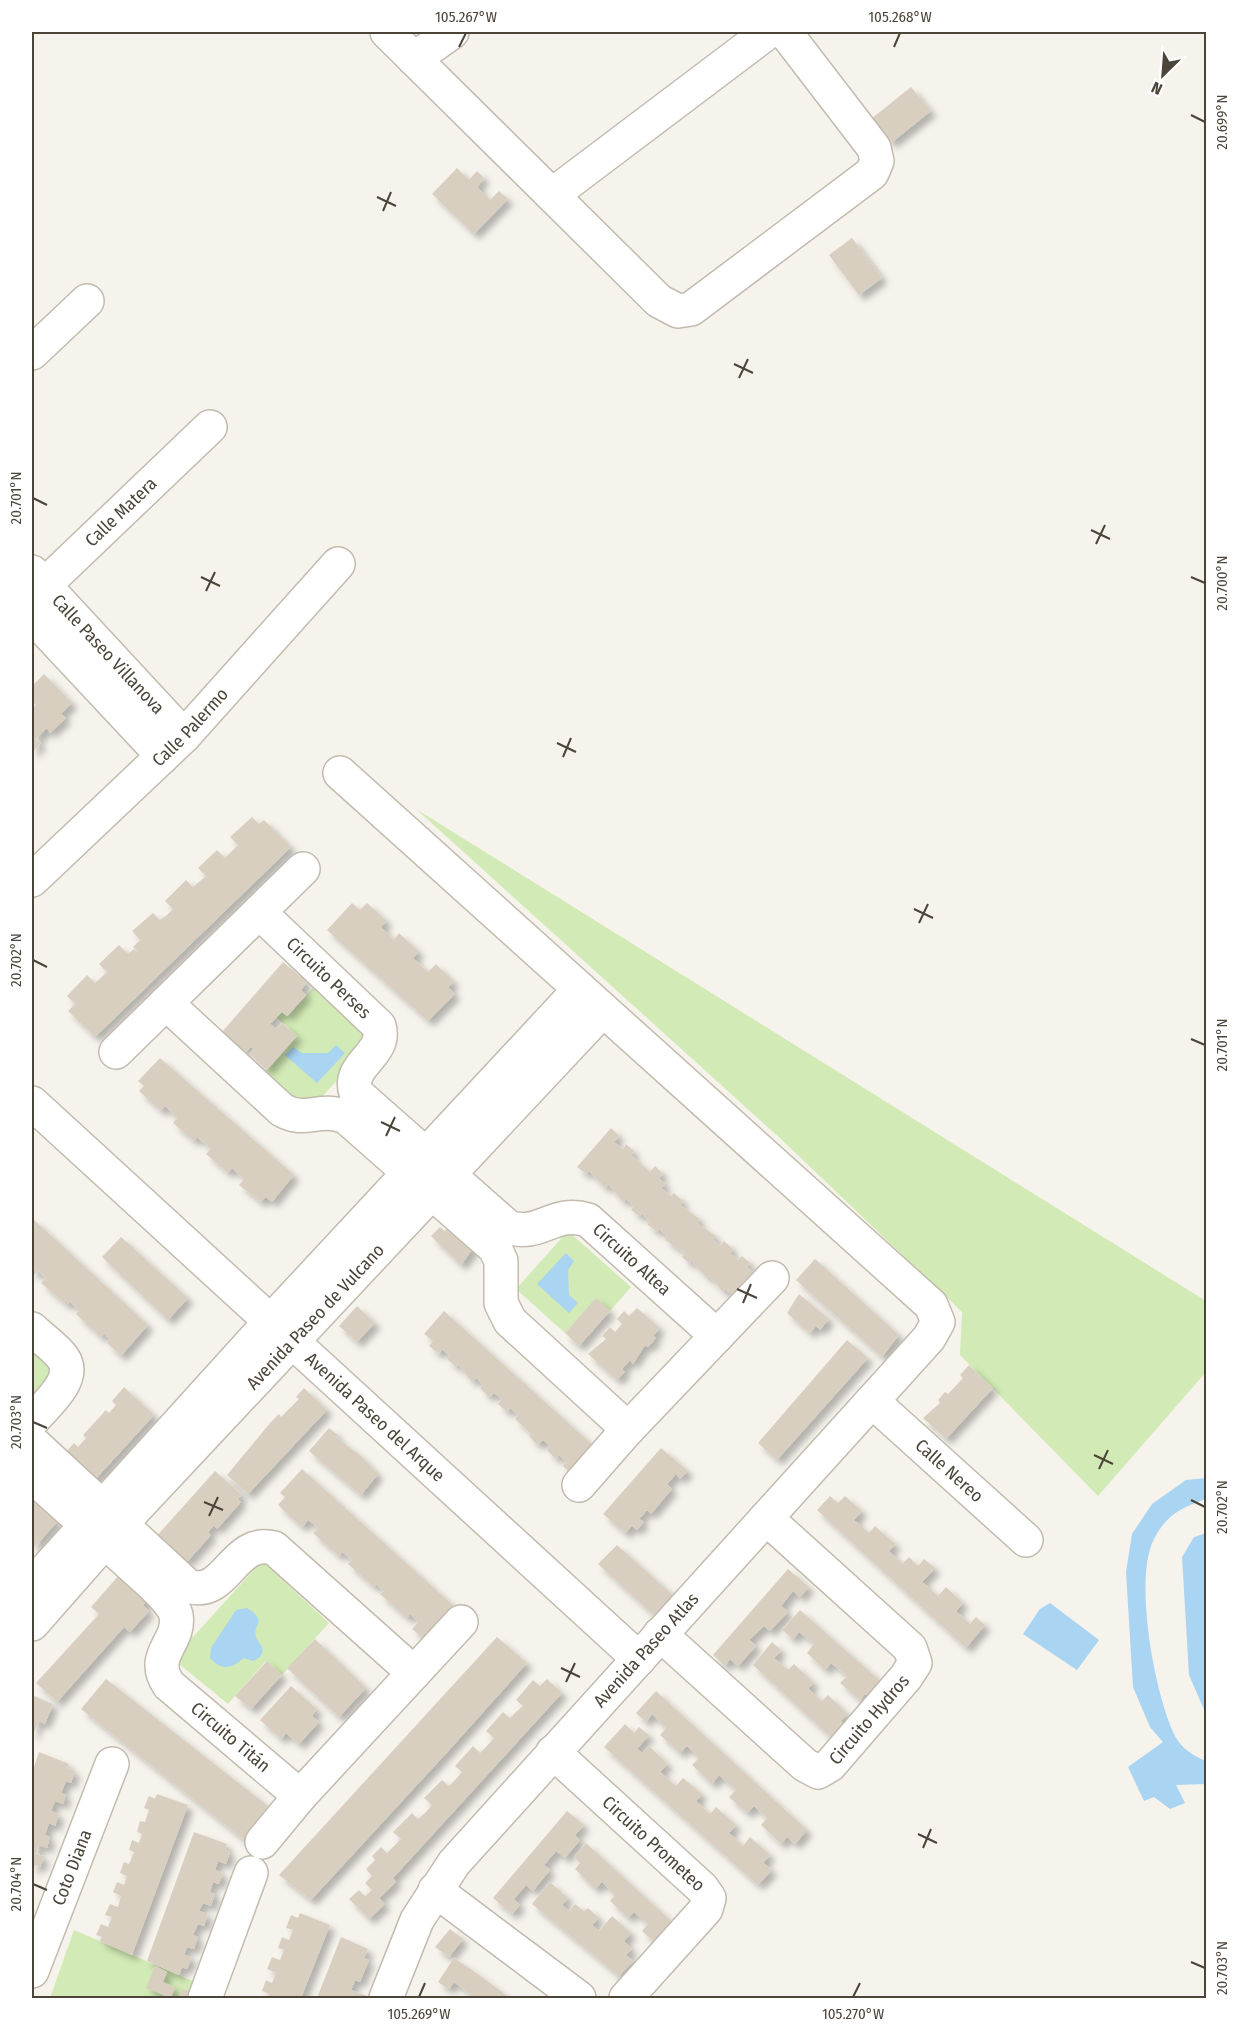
<svg xmlns="http://www.w3.org/2000/svg" width="1238" height="2030" viewBox="0 0 1238 2030" font-family="'Fira Sans Condensed',sans-serif">
<defs>
<filter id="shadow"><feDropShadow dx="5.5" dy="5.5" stdDeviation="3" flood-color="#0004"/></filter>
</defs>
<rect width="100%" height="100%" fill="#f6f3ec"/>
<!-- green -->
<g fill="#d2eab5">
<path d="M416,809l790,492v71l-108,124 -138,-141 2,-43 -180,-172z"/>
<path d="M313,988l60,53 -65,71 -44,-39 33,-37 -21,-19 6,-5 6,4z"/>
<path d="M568,1231l63,56 -21,24 -14,-12 -31,34 -49,-44z"/>
<path d="M32,1351l27,27 -27,27z"/>
<path d="M262,1561l67,62 -47,52 -16,-14 -38,43 -55,-45z"/>
<path d="M74,1930l128,55 -6,13h-146z"/>
</g>
<!-- water -->
<g fill="#a9d4f2">
<path d="M336,1045l9,8 -28,30 -32,-28 8,-8 9,6h26z"/>
<path d="M566,1253l8,8 -6,9 1,25 9,8 -9,10 -32,-29z"/>
<path d="M1206,1478v21c-25,9 -39,15 -52,40 -21,40 1,157 21,197 6,12 20,21 31,25v23l-30,1 9,18 -15,6 -16,-12 -10,4 -16,-34 35,-25 -13,-15 -17,-40 -7,-115 6,-38 20,-30 34,-24z"/>
<path d="M1206,1533v181l-17,-39 -7,-118 12,-20z"/>
<path d="M1050,1603l49,37 -22,30 -54,-36 17,-25z"/>
<path d="M247,1608c22,14 5,16 9,29 2,5 5,7 7,13l-3,7 -7,4 -9,-3c-13,11 -22,13 -34,0l1,-10 25,-38z"/>
</g>
<!-- building -->
<g fill="#d8cfc1" filter="url(#shadow)">
<path d="M911,87l20,24 -40,32 -10,-13 -15,-7z"/>
<path d="M457,168l12,12 8,-9 7,7 -7,9 13,13 9,-9 9,8 -34,35 -42,-40z"/>
<path d="M852,238l30,40 -23,17 -30,-40z"/>
<path d="M44,674l28,29 -11,11 5,4 -16,15 -3,-5 -11,11 5,4 -9,10v-44l4,-4 -4,-4v-15z"/>
<path d="M252,817l7,7 5,-4 27,27 -196,190 -27,-26 7,-7 -8,-8 20,-21 8,8 12,-11 -8,-8 20,-19 9,9 6,-5 6,5 -7,-7 7,-7 -8,-9 21,-18 7,7 7,-5 6,-6 -8,-8 21,-21 7,7 13,-11 -8,-8 19,-18 8,8 13,-13 -8,-8z"/>
<path d="M352,903l8,7 7,-7 20,18 -6,6 13,13 5,-7 20,19 -6,6 15,14 8,-8 18,18 -6,5 7,7 -27,27 -101,-91z"/>
<path d="M283,962l24,20 -6,8 5,5 -19,21 -5,-4 -12,12 6,5 6,-6 15,13 -30,34 -18,-16 4,-5 -2,-2 -6,6 -23,-21z"/>
<path d="M160,1058l134,117 -22,27 -6,-5 -5,5 -22,-17 5,-6 -12,-11 -4,5 -22,-19 5,-5 -14,-12 -3,4 -21,-18 4,-5 -12,-12 -4,5 -22,-20 5,-5 -6,-5z"/>
<path d="M611,1128l8,8 -5,6 9,7 3,-5 8,7 -3,4 19,17 5,-6 8,8 -5,4 8,6 -5,4 10,8 3,-3 9,8 -3,4 20,14 -3,4 19,13 -3,3 7,7 4,-5 9,8 -3,4 8,7 4,-4 8,7 -3,4 8,7 -20,23 -10,-8 -2,3 -14,-16 -2,2 -16,-18 -2,3 -7,-6 3,-4 -20,-13 2,-3 -8,-8 -2,3 -10,-8 3,-3 -8,-7 -3,2 -8,-6 3,-4 -8,-7 -3,3 -15,-18 -3,4 -16,-17 -3,3 -9,-7z"/>
<path d="M32,1218l116,107 -27,31 -14,-13 3,-4 -6,-5 -3,3 -25,-23 3,-4 -9,-8 -3,3 -26,-22 5,-5 -8,-7 -4,4 -2,-3z"/>
<path d="M452,1224l23,22 -14,19 -30,-29 9,-9 5,4z"/>
<path d="M121,1237l67,61 -20,22 -66,-63z"/>
<path d="M815,1259l84,76 -17,22 -86,-77z"/>
<path d="M799,1294l30,25 -9,11 -4,-4 -6,7 -23,-20z"/>
<path d="M596,1298l14,13 -31,35 -14,-13z"/>
<path d="M357,1306l18,17 -18,19 -18,-16z"/>
<path d="M637,1308l23,20 -7,8 3,2 -8,9 -3,-2 -12,19 -3,-4 -8,9 3,3 -8,8 -29,-26 18,-15 -4,-3 8,-9 5,5 7,-8 -5,-5 7,-8 5,5z"/>
<path d="M444,1311l152,137 -24,27 -9,-9 3,-4 -7,-7 -3,4 -9,-9 3,-4 -7,-6 -5,5 -9,-9 2,-2 -16,-15 3,-4 -8,-7 -3,4 -9,-8 4,-5 -8,-6 -5,4 -9,-9 3,-3 -7,-7 -4,4 -14,-18 -2,3 -9,-8 3,-3 -8,-7 -3,5 -10,-8 4,-5 -9,-7z"/>
<path d="M847,1340l21,18 -91,102 -19,-17z"/>
<path d="M969,1365l24,23 -47,51 -23,-21 17,-15 -2,-3 7,-8 3,2 15,-16 -3,-3z"/>
<path d="M124,1387l30,28 -61,67 -30,-27 11,-12 4,4 8,-9 -3,-3 23,-25 3,3 7,-8 -4,-4z"/>
<path d="M304,1388l23,22 -79,84 -21,-19 44,-53 8,-8 2,3 18,-18 -3,-2z"/>
<path d="M329,1428l9,7 -2,2 26,20 16,17 -17,21 -52,-44z"/>
<path d="M661,1448l27,23 -8,8 -4,-5 -9,10 5,5 -21,25 -4,-4 -8,9 5,3 -7,8 -5,-4 -7,7 -22,-19z"/>
<path d="M302,1469l153,138 -30,33 -13,-11 6,-7 -8,-8 -3,4 -27,-24 4,-3 -8,-7 -2,3 -26,-23 4,-4 -10,-8 -3,4 -26,-23 5,-5 -10,-8 -6,7 -24,-22 7,-8 -5,-4z"/>
<path d="M215,1471l27,24 -4,4 3,3 -24,27 -3,-4 -6,7 3,3 -24,27 -4,-4 -3,4 -26,-23z"/>
<path d="M830,1496l8,7 7,-7 17,15 -8,9 15,13 6,-7 11,10 10,8 -7,7 13,13 7,-7 9,9 6,-7 11,9 -13,14 16,14 8,-9 17,16 -7,8 14,13 6,-7 9,8 -19,23 -149,-138z"/>
<path d="M32,1497l26,24 -26,29z"/>
<path d="M617,1545l59,53 -18,21 -60,-55z"/>
<path d="M788,1569l21,18 -9,10 -7,-6 -12,15 7,6 -18,19 -6,-5 -15,14 7,6 -18,20 -8,-7 -5,7 -12,-11z"/>
<path d="M119,1575l29,24 -5,6 6,6 -19,21 -6,-5 -67,75 -21,-19 63,-69 -8,-7z"/>
<path d="M800,1610l86,76 -14,15 -7,-7 -5,6 -20,-17 7,-7 -16,-13 -6,7 -18,-17 7,-9 -15,-12 -6,7 -11,-9z"/>
<path d="M497,1637l30,26 -76,85 -140,152 -32,-25z"/>
<path d="M315,1639l51,49 -27,29 -52,-49z"/>
<path d="M772,1642l9,8 -7,8 14,12 6,-6 20,19 -6,5 6,6 8,7 6,-6 19,19 -6,7 7,7 -13,13 -82,-76z"/>
<path d="M267,1661l15,14 -31,34 -16,-13z"/>
<path d="M106,1679l162,127 -25,33 -162,-130z"/>
<path d="M547,1679l15,14 -169,185 3,4 -17,16 6,6 -16,15 -20,-20 10,-9 6,6 7,-6 -7,-7 7,-7 -6,-7 9,-9 -3,-4 9,-9 6,6 14,-14 -8,-7 19,-19 6,6 8,-7 6,-7 -8,-7 18,-18 7,6 6,-6 7,-8 -7,-6 18,-20 7,7 5,-5 9,-10 -8,-7 17,-19 7,6 6,-6 7,-6 -7,-6 17,-20 7,6z"/>
<path d="M291,1686l26,23 -5,7 7,6 -20,22 -13,-11 -5,6 -21,-19z"/>
<path d="M656,1691l151,139 -12,14 -8,-7 -6,7 -20,-19 6,-7 -13,-12 -7,7 -18,-16 7,-7 -17,-15 -7,9 -20,-19 7,-7 -12,-12 -7,7 -20,-18 6,-7 -14,-14 -6,8 -10,-9z"/>
<path d="M32,1695l21,9 -8,20 -6,-3 -7,17z"/>
<path d="M625,1724l9,9 5,-6 10,8 -12,14 5,4 7,-7 19,18 -8,8 16,14 7,-8 19,16 -6,7 14,13 6,-7 20,18 -7,8 14,13 7,-9 20,18 -7,8 9,7 -14,15 -154,-138z"/>
<path d="M39,1752l30,12 -2,4 8,3 -4,12 -5,-2 -5,12 5,2 -3,9 -8,-3 -4,10 8,3 -4,12 -6,-3 -4,12 5,2 -3,11 -8,-3 -3,9 8,2 -4,11 -5,-2 -3,8v-100z"/>
<path d="M157,1794l31,11 -56,150 -32,-14 2,-4 -6,-2 5,-11 7,3 4,-10 -7,-2 5,-11 8,3 3,-11 -8,-4 4,-10 7,3 3,-9 -7,-3 4,-11 5,2 3,-7 2,-5 -5,-2 3,-10 7,3 3,-9 -5,-2 3,-11 5,1 4,-12 -5,-2 5,-12 6,3z"/>
<path d="M567,1811l17,14 -9,10 5,5 -15,18 -9,-7 -12,14 6,5 -17,21 -7,-6 -12,14 6,6 -8,9 -19,-16z"/>
<path d="M194,1832l33,12 -2,6 5,2 -4,12 -8,-3 -3,9 8,3 -4,11 -6,-2 -3,10 5,2 -4,12 -8,-3 -4,8 9,3 -4,12 -6,-2 -5,11 5,2 -4,12 -7,-2 -3,8 8,2 -5,12 -5,-2 -3,8 -32,-14z"/>
<path d="M586,1843l85,78 -18,20 -11,-10 6,-7 -14,-12 -6,6 -18,-17 5,-6 -13,-13 -7,7 -20,-20 5,-6 -6,-6z"/>
<path d="M550,1882l18,16 -6,7 7,6 6,-7 9,7 4,-3 11,10 -7,7 7,6 13,-15 19,17 -7,8 8,8 -6,6 7,6 -14,15 -87,-72z"/>
<path d="M300,1913l30,12 -29,73h-33l1,-4 -7,-3 4,-11 6,3 4,-10 -9,-4 5,-12 8,3 4,-10 -6,-2 4,-11 7,3 4,-10 -7,-2 5,-13 7,3z"/>
<path d="M450,1929l13,10 -14,18 -14,-10z"/>
<path d="M341,1937l27,12 -4,9 5,2 -9,22 -5,-2 -4,10 21,8h-55z"/>
<path d="M454,1958l21,14 35,26h-44l4,-4 -16,-12 -5,7 -11,-7z"/>
<path d="M155,1966l12,6 -4,10 12,5 -4,11 -25,-10z"/>
<path d="M183,1989l10,4 -3,5h-11z"/>
</g>
<g fill="none" stroke-linecap="round" stroke-linejoin="round">
<!-- minor casing -->
<g stroke="#c2bbae" stroke-width="36">
<g id="minor">
<path d="M387,32l272,269 19,10 13,-2 181,-136 5,-12 -3,-13 -89,-116"/>
<path d="M414,59l38,-27"/>
<path d="M552,195l216,-163"/>
<path d="M32,353l55,-52"/>
<path id="s1" d="M32,572l152,164"/>
<path id="s2" d="M32,597l178,-170"/>
<path d="M32,616l131,140"/>
<path d="M340,773l591,532 7,17 -9,16 -475,525 -37,57 -31,78"/>
<path id="s3" d="M32,880l152,-144 154,-172"/>
<path id="s4" d="M259,912l120,114c9,29 -33,38 -23,67l152,134c33,11 45,-18 80,-7l129,116"/>
<path d="M166,1003l116,107c25,14 37,-4 64,7l149,131 6,13v42l9,18 118,108"/>
<path d="M116,1052l187,-183"/>
<path id="s5" d="M32,1103l607,556"/>
<path d="M32,1329c9,9 23,18 31,29 15,22 -19,48 -31,63"/>
<path id="s6" d="M872,1401l154,139"/>
<path d="M32,1442l156,144c39,13 45,-49 86,-38l140,125"/>
<path id="s7" d="M32,1476l121,109c8,8 20,19 23,30 5,28 -28,40 -7,70l131,111"/>
<path d="M579,1485l49,-56 144,-151"/>
<path d="M32,1585l239,-264 309,-332"/>
<path id="s8" d="M32,1624l73,-83 498,-531"/>
<path id="s9" d="M660,1634l145,131 13,7 12,-7 76,-88 9,-14 -5,-15 -144,-130"/>
<path id="s10" d="M553,1752l149,136 7,10 -3,11 -80,89"/>
<path d="M262,1842l38,-46 161,-174"/>
<path d="M435,1890l144,108"/>
<path id="s11" d="M32,1971l80,-207"/>
<path d="M205,1998l46,-125"/>
</g>
</g>
<!-- minor -->
<use href="#minor" stroke="#fff" stroke-width="33"/>
</g>
<!-- ticks -->
<path fill="none" stroke="#4b4439" stroke-width="2" d="M459,47l7,-14M894,47l6,-14M1191,115l14,7M377,197l19,9M383,211l8,-19M734,364l19,9M739,378l9,-19M33,498l14,7M1091,530l19,9M1096,544l9,-19M201,577l19,9M1191,577l14,6M206,591l9,-19M557,743l19,9M563,757l8,-19M914,909l19,9M919,923l9,-19M33,960l14,7M1191,1039l14,6M381,1122l19,9M386,1136l9,-19M737,1289l20,9M743,1303l8,-19M33,1422l14,6M1094,1455l19,9M1099,1469l9,-19M1191,1500l14,7M204,1502l19,8M209,1516l9,-19M561,1668l19,9M566,1682l9,-19M918,1834l19,9M923,1848l8,-19M33,1884l14,6M1191,1962l14,6M419,1997l6,-14M853,1997l7,-14"/>
<g text-anchor="middle" stroke-width="6" stroke-linejoin="round" paint-order="stroke">
<!-- street labels -->
<g font-size="18" fill="#4b4439" stroke="#fff">
<text dy="6" stroke="none"><textPath href="#s2" startOffset="123">Calle Matera</textPath></text>
<text dy="6" stroke="none"><textPath href="#s1" startOffset="112">Calle Paseo Villanova</textPath></text>
<text dy="6" stroke="none"><textPath href="#s3" startOffset="220">Calle Palermo</textPath></text>
<text dy="6" stroke="none"><textPath href="#s4" startOffset="96">Circuito Perses</textPath></text>
<text dy="6" stroke="none"><textPath href="#s4" startOffset="584">Circuito Altea</textPath></text>
<text dy="6" stroke="none"><textPath href="#s8" startOffset="418">Avenida Paseo de Vulcano</textPath></text>
<text dy="6" stroke="none"><textPath href="#s5" startOffset="465">Avenida Paseo del Arque</textPath></text>
<text dy="6" stroke="none"><textPath href="#s6" startOffset="104">Calle Nereo</textPath></text>
<text transform="translate(646 1650) rotate(-48)" y="6">Avenida Paseo Atlas</text>
<text dy="6" stroke="none"><textPath href="#s9" startOffset="284">Circuito Hydros</textPath></text>
<text dy="6" stroke="none"><textPath href="#s7" startOffset="356">Circuito Titán</textPath></text>
<text dy="6" stroke="none"><textPath href="#s10" startOffset="136">Circuito Prometeo</textPath></text>
<text dy="6" stroke="none"><textPath href="#s11" startOffset="111">Coto Diana</textPath></text>
</g>
</g>
<!-- border -->
<rect width="1238" height="2030" fill="none" stroke="#ffffff" stroke-width="66"/>
<!-- north arrow -->
<g transform="translate(1163 75) rotate(205)" stroke="#ffffff" stroke-width="4.5" paint-order="stroke">
<path d="M0-4.5L10 22L0 15L-10 22Z" fill="#4b4439"/>
<text y="-9" font-size="16" font-weight="bold" text-anchor="middle" fill="#4b4439">N</text>
</g>
<rect x="33" y="33" width="1172" height="1964" fill="none" stroke="#4b4439" stroke-width="2"/>
<g font-size="15" text-anchor="middle" fill="#4b4439">
<text x="466" y="22">105.267°W</text>
<text x="900" y="22">105.268°W</text>
<text transform="translate(1222 122) rotate(-90)" y="5">20.699°N</text>
<text transform="translate(16 498) rotate(-90)" y="5">20.701°N</text>
<text transform="translate(1222 583) rotate(-90)" y="5">20.700°N</text>
<text transform="translate(16 960) rotate(-90)" y="5">20.702°N</text>
<text transform="translate(1222 1045) rotate(-90)" y="5">20.701°N</text>
<text transform="translate(16 1422) rotate(-90)" y="5">20.703°N</text>
<text transform="translate(1222 1507) rotate(-90)" y="5">20.702°N</text>
<text transform="translate(16 1884) rotate(-90)" y="5">20.704°N</text>
<text transform="translate(1222 1968) rotate(-90)" y="5">20.703°N</text>
<text x="419" y="2019">105.269°W</text>
<text x="853" y="2019">105.270°W</text>
</g>
</svg>
